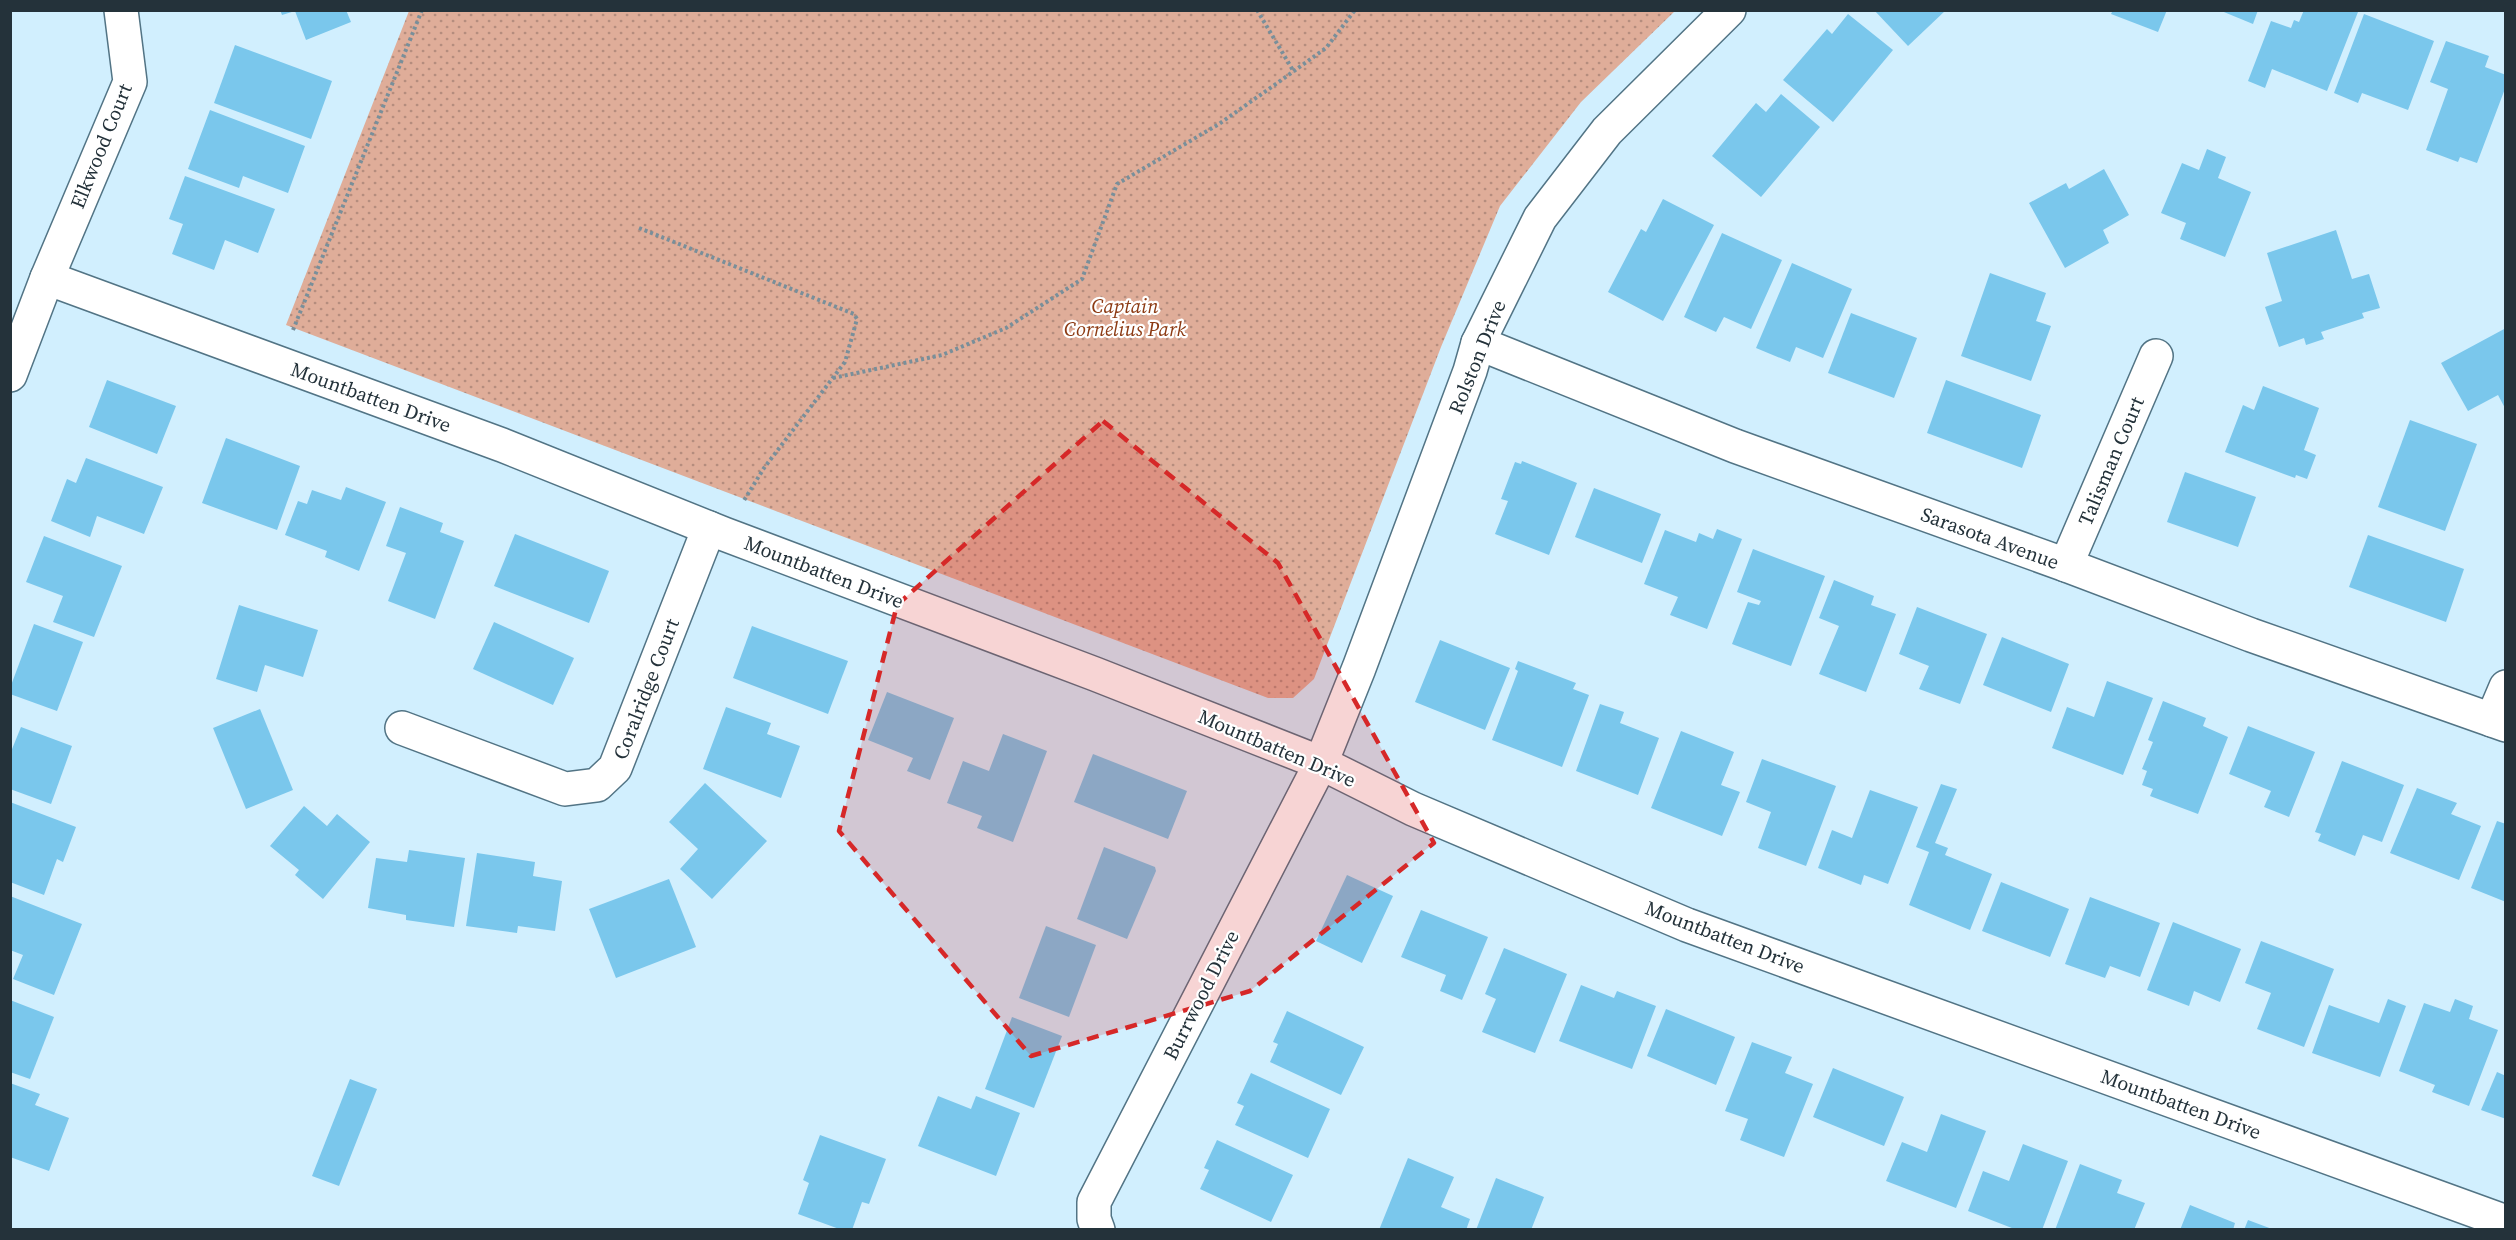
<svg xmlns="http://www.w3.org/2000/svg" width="2516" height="1240" viewBox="0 0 2516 1240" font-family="'Source Serif 4',serif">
<defs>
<pattern id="park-dots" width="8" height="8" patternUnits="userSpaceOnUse" patternTransform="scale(1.5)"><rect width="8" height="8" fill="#dfad99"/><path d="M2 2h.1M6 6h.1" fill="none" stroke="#b58d7e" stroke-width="1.8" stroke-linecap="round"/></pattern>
</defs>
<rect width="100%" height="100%" fill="#d1effe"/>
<!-- park -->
<path fill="url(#park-dots)" d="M409,11v-1l1266,1 -94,91 -81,104 -59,141 -127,332 -21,19h-25l-982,-373z"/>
<!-- building -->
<g fill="#7ac7ec">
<path d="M280,10h66l5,12 -45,18 -11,-29 -13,4z"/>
<path d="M1874,10h72l-38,36z"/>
<path d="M2113,10h54l-9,22 -47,-18z"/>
<path d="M2219,10h39l-5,14z"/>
<path d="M2304,10l54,2 -31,79 -55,-22 -7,19 -17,-7 23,-60 20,7 3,-8 5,2z"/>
<path d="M1848,14l45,36 -60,72 -50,-42 44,-51 5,5z"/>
<path d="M2364,14l70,27 -26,69 -46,-17 -4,10 -24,-10z"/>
<path d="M2446,41l43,15 -4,11 21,8v11l-29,77 -17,-6 -2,5 -32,-12 22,-61 -18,-7z"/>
<path d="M235,45l97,36 -21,58 -97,-36z"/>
<path d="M1781,94l39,33 -59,70 -49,-41 44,-53 10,9z"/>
<path d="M210,110l95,36 -17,47 -45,-17 -4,12 -51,-19z"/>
<path d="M2207,149l19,8 -8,21 33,14 -26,65 -45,-18 6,-16 -25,-10 21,-50 17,7z"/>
<path d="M2104,169l25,46 -26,15 6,13 -44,25 -36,-65 37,-20 3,6z"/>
<path d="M185,176l90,33 -17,44 -33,-13 -11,30 -42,-16 11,-30 -14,-5z"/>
<path d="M1663,199l51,26 -51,96 -55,-29 33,-63 5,3z"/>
<path d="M2336,230l16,49 17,-5 11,34 -18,5 2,5 -43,14 3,7 -18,6 -2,-7 -25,9 -14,-40 17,-6 -15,-48z"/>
<path d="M1722,233l60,27 -31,69 -27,-12 -8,15 -32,-15z"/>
<path d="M1792,263l60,26 -29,69 -27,-11 -6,15 -34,-14z"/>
<path d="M1990,273l56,20 -10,28 15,5 -20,55 -70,-25z"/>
<path d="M1851,313l66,25 -23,60 -66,-25z"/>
<path d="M2506,328v82l-8,-15 -30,16 -27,-48z"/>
<path d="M107,380l69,26 -19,48 -68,-27z"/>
<path d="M1946,380l95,35 -19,53 -95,-35z"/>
<path d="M2263,386l56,22 -15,42 12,5 -9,24 -11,-4 -1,3 -70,-26 18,-47 11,5z"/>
<path d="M2410,420l67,24 -32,87 -67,-24z"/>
<path d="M226,438l74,28 -23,64 -75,-27z"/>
<path d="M86,458l77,29 -19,47 -47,-18 -7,21 -39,-16 16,-42 9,4z"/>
<path d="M1522,461l55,22 -28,72 -54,-21 13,-33 -7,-2 14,-37 6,2z"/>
<path d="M2185,472l71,25 -18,50 -71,-25z"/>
<path d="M346,487l40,15 -27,69 -34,-14 2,-6 -42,-16 13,-34 9,3 5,-14 29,10z"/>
<path d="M1594,488l67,26 -19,49 -67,-26z"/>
<path d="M400,507l43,16 -3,9 24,9 -29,78 -47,-18 18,-48 -20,-7z"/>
<path d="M1717,529l25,10 -35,90 -37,-14 8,-18 -34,-13 21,-54 31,12 3,-9 14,6z"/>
<path d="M515,534l94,37 -20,52 -95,-37z"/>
<path d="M2368,535l96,34 -18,53 -97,-35z"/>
<path d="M44,536l78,30 -28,71 -41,-15 10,-26 -37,-14z"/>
<path d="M1753,549l72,27 -34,90 -59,-22 16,-42 11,3 2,-4 -24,-9z"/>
<path d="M1834,580l40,16 -3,9 25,9 -30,78 -47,-18 20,-48 -20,-8z"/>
<path d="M239,605l79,25 -15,47 -38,-12 -8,27 -41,-13z"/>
<path d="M1917,607l70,27 -27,70 -41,-15 10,-23 -30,-12z"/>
<path d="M494,622l80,36 -21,47 -80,-36z"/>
<path d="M34,624l49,18 -26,69 -47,-17v-6z"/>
<path d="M752,626l96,35 -20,53 -95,-36z"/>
<path d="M2002,637l67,27 -18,48 -68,-27z"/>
<path d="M1440,640l70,28 -25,62 -70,-28z"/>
<path d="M1518,661l58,22 -3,6 16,6 -27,72 -70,-27 26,-69 -3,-2z"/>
<path d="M2107,681l46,17 -30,77 -71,-27 15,-41 27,10z"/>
<path d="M887,692l67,26 -24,62 -23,-9 6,-13 -45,-18z"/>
<path d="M2163,701l43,17 -3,8 25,11 -30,77 -48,-18 3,-7 -11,-4 5,-14 -5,-2 11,-27 -5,-2z"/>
<path d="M1600,704l24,8 -4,11 39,15 -21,57 -62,-24z"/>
<path d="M726,707l45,16 -4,11 33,12 -19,52 -78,-29z"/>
<path d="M260,709l33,81 -47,19 -33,-81z"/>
<path d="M2248,726l67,26 -26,65 -25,-10 7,-16 -42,-17z"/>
<path d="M21,727l51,19 -21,58 -41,-15v-35z"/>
<path d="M1681,731l53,21 -13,33 19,7 -18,44 -71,-28z"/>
<path d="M1003,734l44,17 -34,91 -36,-14 5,-12 -35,-13 16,-42 26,10z"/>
<path d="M1093,754l94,37 -19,48 -94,-37z"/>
<path d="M1762,759l74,27 -30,80 -48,-18 13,-36 -25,-10z"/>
<path d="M2342,761l62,24 -22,57 -19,-7 -8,21 -37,-15 3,-7 -6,-2z"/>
<path d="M705,783l62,58 -55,58 -32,-30 18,-20 -29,-27z"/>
<path d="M1941,784l16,5 -22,54 13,5 -3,7 47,19 -22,56 -61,-25 20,-53 -13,-5z"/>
<path d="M2417,788l40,15 -6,11 30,12 -22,54 -69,-27z"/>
<path d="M1870,790l48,17 -30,77 -24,-9 -3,10 -43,-17 14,-38 20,8z"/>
<path d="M10,802l66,25 -13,35 -6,-3 -13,36 -34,-13z"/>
<path d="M304,806l23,20 10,-12 33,28 -47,57 -28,-24 4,-5 -29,-24z"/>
<path d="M2497,821l9,3v78l-35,-14z"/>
<path d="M1104,847l51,20 1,4 -29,68 -50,-20z"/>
<path d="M409,850l56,8 -11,69 -48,-7v-5l-38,-7 8,-50 31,4z"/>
<path d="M477,853l58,9 -2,14 29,5 -7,50 -37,-5 -1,7 -51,-7z"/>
<path d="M1347,875l46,21 -31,67 -46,-22z"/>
<path d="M669,879l27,68 -80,31 -27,-69z"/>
<path d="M2001,882l68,27 -19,48 -68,-26z"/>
<path d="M10,896l72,28 -28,71 -41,-16 10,-24 -13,-5z"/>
<path d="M2090,897l70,26 -20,54 -30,-11 -5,12 -40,-14z"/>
<path d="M1421,910l67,27 -26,63 -22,-9 6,-16 -45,-18z"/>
<path d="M2173,922l68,27 -21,53 -26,-11 -5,15 -42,-16z"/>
<path d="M1046,926l50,19 -27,72 -50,-19z"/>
<path d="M2261,941l73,28 -30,78 -47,-18 14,-36 -26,-10z"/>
<path d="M1504,948l63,26 -32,79 -53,-21 14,-33 -11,-5z"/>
<path d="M1581,985l33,13 3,-7 39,15 -24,63 -73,-28z"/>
<path d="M2388,999l18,7 -26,71 -68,-24 17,-48 50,18z"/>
<path d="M2455,999l18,7 -4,13 29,11 -29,76 -37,-14 3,-7 -36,-14 25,-68 26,9z"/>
<path d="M10,1000l44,17 -24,62 -20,-7z"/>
<path d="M1666,1009l69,28 -19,48 -69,-29z"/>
<path d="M1287,1011l77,36 -23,48 -71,-33 8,-18 -5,-2z"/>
<path d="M1012,1017l50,19 -28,72 -49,-19z"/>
<path d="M1752,1042l40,15 -7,16 28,11 -29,73 -44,-17 8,-21 -23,-8z"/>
<path d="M1833,1068l71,29 -20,49 -71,-29z"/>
<path d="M2497,1072l9,4v43l-25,-9z"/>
<path d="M1251,1073l79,36 -22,49 -73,-33 9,-19 -7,-3z"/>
<path d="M350,1079l27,10 -38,97 -27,-10z"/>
<path d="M10,1083l30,11 -5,11 34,13 -20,53 -39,-14z"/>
<path d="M938,1096l33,13 5,-13 44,17 -24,63 -78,-30z"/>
<path d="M1941,1114l45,17 -30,77 -70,-27 16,-39 25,10z"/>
<path d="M820,1135l66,24 -17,45 -7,-2 -10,28h-10l-44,-16 11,-31 -6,-3z"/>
<path d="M1217,1140l76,35 -22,47 -71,-33 9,-19 -5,-2z"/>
<path d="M2023,1144l45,17 -26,69h-25l-49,-19 15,-40 26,10z"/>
<path d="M1408,1158l46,19 -13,30 29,12 -4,11h-87z"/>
<path d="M2080,1164l42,16 -5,13 28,10 -11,27h-79z"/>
<path d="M1496,1178l48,19 -13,33h-55z"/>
<path d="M2190,1205l45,18 -2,7h-53z"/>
<path d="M2248,1220l24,9v1h-28z"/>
</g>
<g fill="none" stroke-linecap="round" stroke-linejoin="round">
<!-- minor casing -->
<g stroke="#527485" stroke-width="36">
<g id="minor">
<path d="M47,278l455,167 222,89 371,140 226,89 92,46 274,116 819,297"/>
<path d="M1478,343l257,103 331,119 185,70 255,90"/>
<path d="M10,375l37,-97 83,-196 -9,-72"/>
<path d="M2066,565l90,-209"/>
<path d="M2492,720l14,-33"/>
<path d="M402,728l163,61 32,-4 18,-17 94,-240"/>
<path d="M1098,1230l-4,-11v-17l227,-439 38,-95 111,-297 8,-28 62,-125 67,-87 122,-121"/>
</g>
</g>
<!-- path -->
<g stroke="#798f9a" stroke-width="4" stroke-dasharray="3 3" stroke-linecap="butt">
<path d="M1257,10l37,62"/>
<path d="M639,228l215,86 3,5 -12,43 -81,106 -21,34"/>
<path d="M293,330l129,-320"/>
<path d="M833,378l109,-23 64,-27 76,-49 35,-95 102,-60 64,-45 43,-31 29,-38"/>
</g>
<!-- minor -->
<use href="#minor" stroke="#fff" stroke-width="33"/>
</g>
<!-- marked area -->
<path fill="#d62828" fill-opacity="0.2" stroke="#d62828" stroke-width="4.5" stroke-dasharray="12 8" stroke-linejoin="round" d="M1103,421l175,142 156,280 -184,148 -219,65 -192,-225 58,-226z"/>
<g text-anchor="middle" stroke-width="4.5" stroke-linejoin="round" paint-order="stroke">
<!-- street labels -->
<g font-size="20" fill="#24323a" stroke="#fff">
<text transform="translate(101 146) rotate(-68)" y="7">Elkwood Court</text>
<text transform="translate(1477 357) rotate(-68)" y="7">Rolston Drive</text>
<text transform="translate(371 397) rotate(20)" y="7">Mountbatten Drive</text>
<text transform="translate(2111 461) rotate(-67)" y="7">Talisman Court</text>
<text transform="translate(1990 538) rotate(20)" y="7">Sarasota Avenue</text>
<text transform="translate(824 572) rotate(21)" y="7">Mountbatten Drive</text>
<text transform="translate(646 689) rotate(-69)" y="7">Coralridge Court</text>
<text transform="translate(1277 748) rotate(23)" y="7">Mountbatten Drive</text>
<text transform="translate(1725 937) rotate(21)" y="7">Mountbatten Drive</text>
<text transform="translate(1201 995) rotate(-63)" y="7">Burrwood Drive</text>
<text transform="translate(2181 1104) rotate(20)" y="7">Mountbatten Drive</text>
</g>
<!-- park labels -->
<g font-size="20" font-style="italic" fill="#8c3a13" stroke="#fff">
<text x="1125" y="313">Captain<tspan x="1125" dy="23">Cornelius Park</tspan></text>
</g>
</g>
<!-- border -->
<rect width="2516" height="1240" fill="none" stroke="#24323a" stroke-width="24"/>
</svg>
